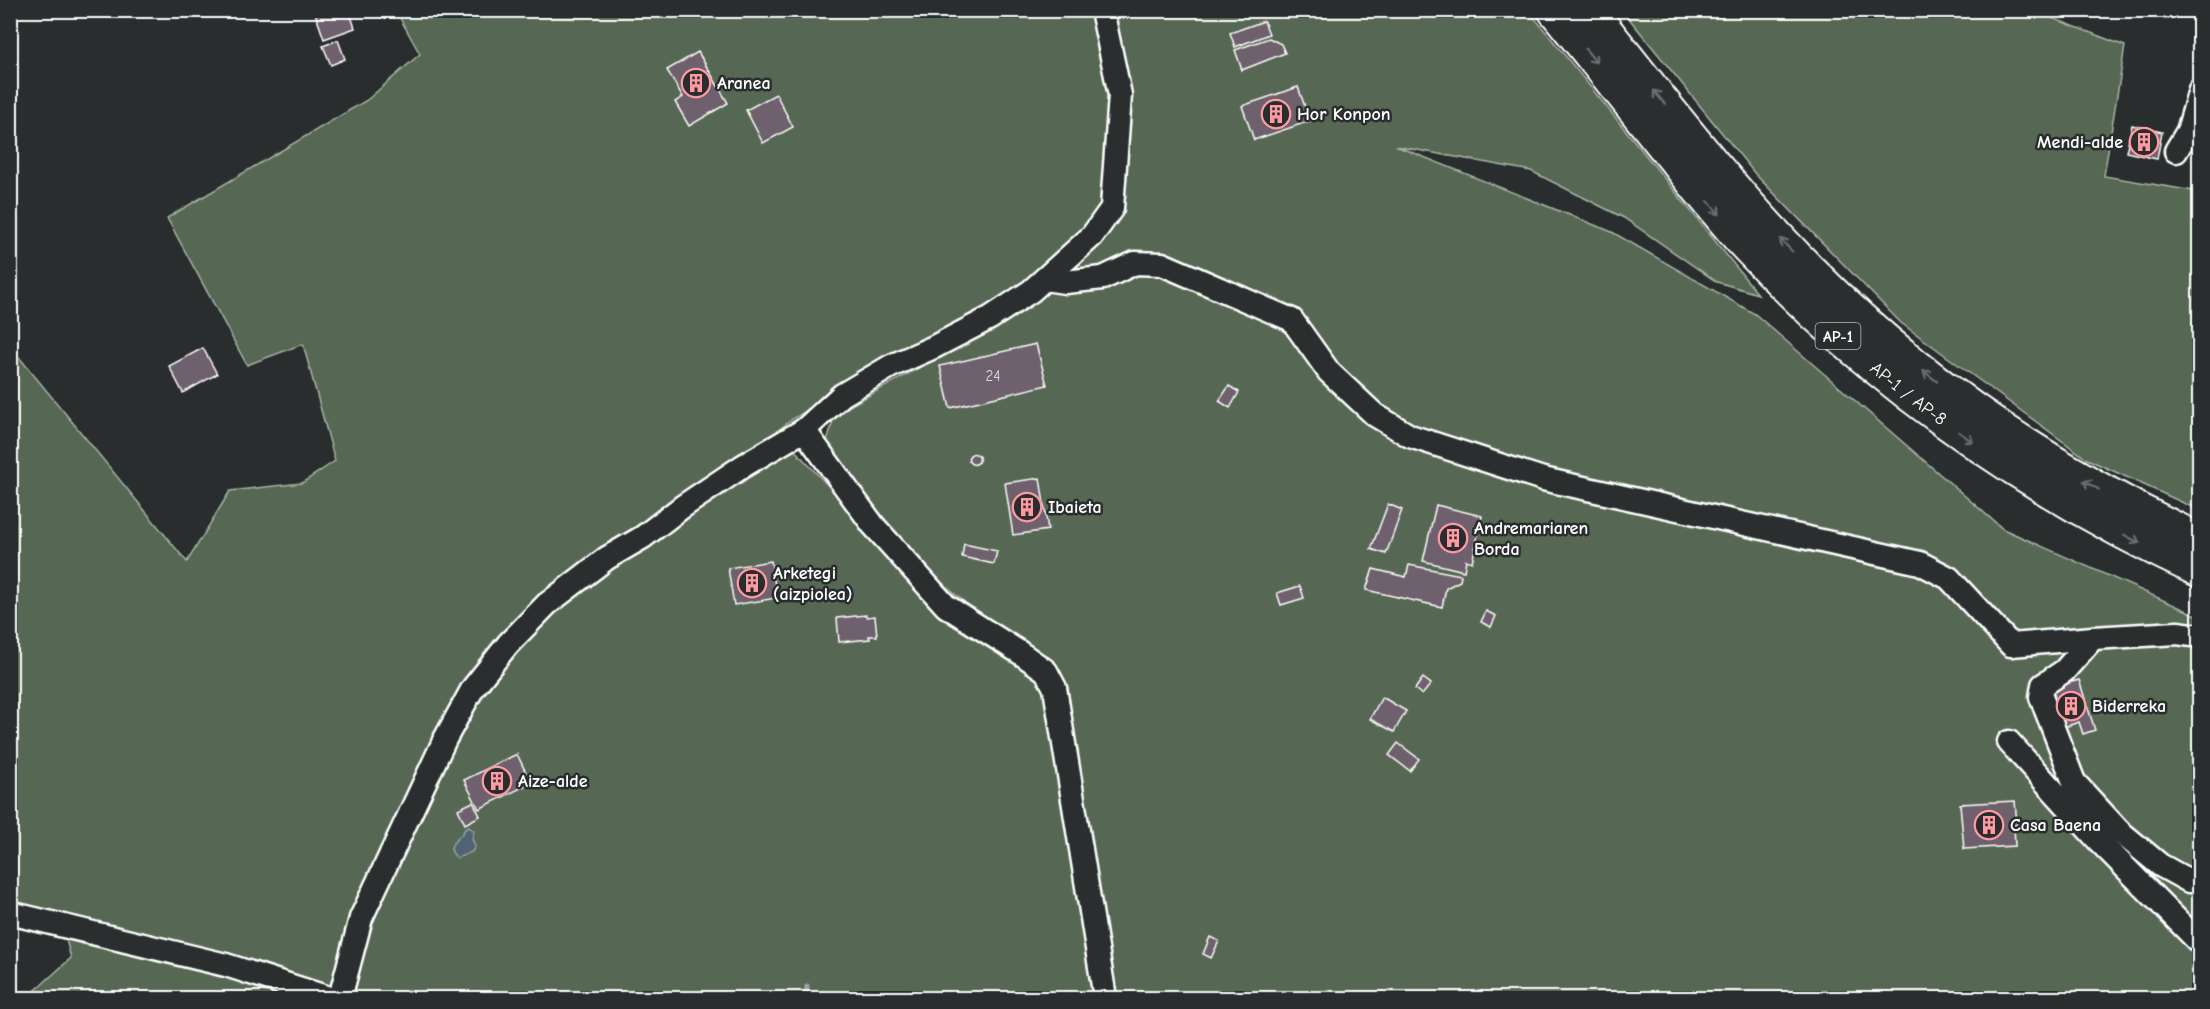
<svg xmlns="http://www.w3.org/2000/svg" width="2210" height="1009" viewBox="0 0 2210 1009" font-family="'Comic Neue',sans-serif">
<rect width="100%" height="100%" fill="#2a2d2e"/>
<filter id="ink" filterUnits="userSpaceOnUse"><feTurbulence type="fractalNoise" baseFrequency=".0167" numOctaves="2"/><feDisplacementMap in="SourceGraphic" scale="12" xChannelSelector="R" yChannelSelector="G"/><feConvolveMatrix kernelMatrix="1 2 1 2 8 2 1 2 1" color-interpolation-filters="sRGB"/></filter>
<g filter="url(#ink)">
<!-- green -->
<g fill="#576852" stroke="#abb4a8" stroke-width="1.5" fill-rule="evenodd">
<path d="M396,11h1133l229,283 -41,-12 -93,-64 -93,-47 -135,-25 216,86 143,82 248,215 196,87v382h-2172l44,-40 -9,-33 -51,-12 -1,-567 177,216 43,-71 72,-8 33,-22 -32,-117 -56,21 -80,-147 200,-118 53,-46zM988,319l-38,32 -115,63 -9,31 96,121 120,102 -134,-97 -118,-126 -140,87 141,-112 131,-82z"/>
<path d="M1623,11h423l1,5 78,30 -21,130 95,16v318l-112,-51 -186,-136 -145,-148z"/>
</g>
<!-- water -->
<path fill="#506373" stroke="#96a1ab" stroke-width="1.5" d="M469,827l5,4 -2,8 3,7 -3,6 -15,6c-15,-13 3,-18 8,-29z"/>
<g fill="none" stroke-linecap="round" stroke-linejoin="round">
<!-- stream -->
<path stroke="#96a1ab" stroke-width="5" d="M806,998l1,-12"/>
</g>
<!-- building -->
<g fill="#6e606d" stroke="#fff" stroke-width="1.5">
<path d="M314,10h35l6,18 -31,11z"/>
<path d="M1264,21l5,13 -34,13 -5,-14z"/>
<path d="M1269,38l12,6 4,9 -43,17 -7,-20z"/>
<path d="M338,40l7,19 -14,6 -8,-19z"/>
<path d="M698,52l30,51 -39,23 -14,-24 8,-5 -16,-27z"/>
<path d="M1298,87l12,34 -56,19 -12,-34z"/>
<path d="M776,94l17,33 -30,16 -17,-33z"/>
<path d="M2132,125l30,7 -5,27 -31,-7z"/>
<path d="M1036,344l11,41 -97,23 -10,-42z"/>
<path d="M203,348l14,26 -34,19 -14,-27z"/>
<path d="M1229,386l10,6 -9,16 -11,-7z"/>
<circle cx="974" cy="459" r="5.5"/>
<path d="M1040,478l8,52 -35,5 -8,-52z"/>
<path d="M1388,504l14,6 -16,44 -15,-5z"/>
<path d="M1436,505l46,11 -10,46 -6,-2 -2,11 -41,-10z"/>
<path d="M964,544l33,7 -3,13 -32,-7z"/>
<path d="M771,561l6,37 -43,7 -6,-37z"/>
<path d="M1409,565l52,10 -1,6 -14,7 -4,19 -76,-17 7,-21 33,8z"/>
<path d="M1300,586l4,12 -23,7 -4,-12z"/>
<path d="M1486,611l10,5 -5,11 -10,-5z"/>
<path d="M866,615l1,2 8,-1 2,20h-8l1,3 -31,3 -2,-24z"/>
<path d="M1423,678l8,6 -9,11 -7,-6z"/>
<path d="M2079,680l16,50 -12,4 -4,-12 -18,6 -13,-39z"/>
<path d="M1382,697l24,14 -12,21 -24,-13z"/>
<path d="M1398,743l21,16 -9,12 -21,-16z"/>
<path d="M517,754l14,29 -52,26 -15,-29z"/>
<path d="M2015,801l2,24h-3l1,21 -51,3 -4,-45z"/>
<path d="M473,802l7,14 -15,8 -7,-15z"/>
<path d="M1210,937l9,4 -8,17 -8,-4z"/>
</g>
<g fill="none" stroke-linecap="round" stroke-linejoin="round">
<!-- minor casing -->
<g stroke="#fff" stroke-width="27">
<g id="minor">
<path d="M2176,151l12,-20 12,-41"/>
<path d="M1045,279l20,3 38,-4 32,-15 27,1 130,56 37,52 46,43 35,21 133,43 377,84 29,15 62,67 82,-7 84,-5 23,3"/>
<path d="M804,430l69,95 73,81 73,46 27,19 9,17 50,310"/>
<path d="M2093,638l-29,33 -21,14 -2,12 33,85 45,49 41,34 29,16h11"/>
<path d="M2009,742l90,99 101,102"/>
<path d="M10,913l216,52 103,33"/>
<path d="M340,998l21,-80 84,-179 28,-51 35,-44 39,-40 60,-46 36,-21 39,-30 61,-41 61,-36 38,-35 49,-29 43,-19 56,-29 41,-27 61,-55 20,-28 8,-113 -18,-85"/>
</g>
</g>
<!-- highway casing -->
<g stroke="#fff" stroke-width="36">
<g id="highway">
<path id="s1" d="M1554,10c37,46 74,92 111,138 27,33 53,67 81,98 129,138 283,245 454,325"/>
<path d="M1590,10c71,89 140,180 220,260 112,113 246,203 390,270"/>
</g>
</g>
<!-- minor -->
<use href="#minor" stroke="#2a2d2e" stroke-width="22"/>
<!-- highway -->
<use href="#highway" stroke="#2a2d2e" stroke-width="32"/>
</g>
<!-- one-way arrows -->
<defs><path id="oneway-shaft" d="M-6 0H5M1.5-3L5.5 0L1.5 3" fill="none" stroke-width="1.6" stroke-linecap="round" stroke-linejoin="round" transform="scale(1.5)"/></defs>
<g stroke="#6a6c6d">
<use href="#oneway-shaft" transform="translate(1591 56) rotate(51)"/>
<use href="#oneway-shaft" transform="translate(1659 97) rotate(-129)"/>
<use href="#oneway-shaft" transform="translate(1714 208) rotate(49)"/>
<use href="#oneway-shaft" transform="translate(1786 245) rotate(-134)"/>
<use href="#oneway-shaft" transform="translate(1930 376) rotate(-142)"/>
<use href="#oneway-shaft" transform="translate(1966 437) rotate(36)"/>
<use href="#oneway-shaft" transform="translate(2091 485) rotate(-150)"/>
<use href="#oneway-shaft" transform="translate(2132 539) rotate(28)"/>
</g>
</g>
<!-- icons -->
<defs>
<g id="building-ring" transform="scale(1.5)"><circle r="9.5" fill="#2a2d2e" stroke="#ff9aa2" stroke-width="1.5"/><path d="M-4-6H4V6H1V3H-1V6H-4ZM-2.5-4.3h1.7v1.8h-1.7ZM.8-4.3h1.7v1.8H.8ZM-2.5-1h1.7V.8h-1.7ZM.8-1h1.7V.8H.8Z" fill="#ff9aa2"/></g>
</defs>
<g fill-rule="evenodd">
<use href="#building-ring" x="696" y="83"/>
<use href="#building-ring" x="1276" y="114"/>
<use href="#building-ring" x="2144" y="142"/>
<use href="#building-ring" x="1027" y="507"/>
<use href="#building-ring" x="1453" y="538"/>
<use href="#building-ring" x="752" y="583"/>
<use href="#building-ring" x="2071" y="706"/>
<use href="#building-ring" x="497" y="781"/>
<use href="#building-ring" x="1989" y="825"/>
</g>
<g text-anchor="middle" stroke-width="5" stroke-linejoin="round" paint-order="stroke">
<!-- number labels -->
<g font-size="15" fill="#dbd7da">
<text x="993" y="381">24</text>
</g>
<!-- shield labels -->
<rect fill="#2a2d2e" stroke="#bfc0c0" stroke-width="1.5" x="1815.5" y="323" width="45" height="26" rx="4.5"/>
<g font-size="16" font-weight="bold" fill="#fff">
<text x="1838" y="342">AP-1</text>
</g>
<!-- poi labels -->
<g font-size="18" font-weight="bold" fill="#fff" stroke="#2a2d2e" text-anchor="start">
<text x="717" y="89">Aranea</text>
<text x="1297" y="120">Hor Konpon</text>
<text x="2123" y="148" text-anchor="end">Mendi-alde</text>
<text x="1048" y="513">Ibaieta</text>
<text x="1474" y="534">Andremariaren<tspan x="1474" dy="21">Borda</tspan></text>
<text x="773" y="579">Arketegi<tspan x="773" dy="21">(aizpiolea)</tspan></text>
<text x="2092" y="712">Biderreka</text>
<text x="518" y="787">Aize-alde</text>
<text x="2010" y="831">Casa Baena</text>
</g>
<!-- street labels -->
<g font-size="18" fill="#fff" stroke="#2a2d2e">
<text dy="6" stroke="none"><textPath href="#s1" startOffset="524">AP-1 / AP-8</textPath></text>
</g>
</g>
<!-- margin -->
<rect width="2210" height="1009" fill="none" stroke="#2a2d2e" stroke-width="36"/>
<rect x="18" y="18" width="2174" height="973" fill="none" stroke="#fff" stroke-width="2" filter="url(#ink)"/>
</svg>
